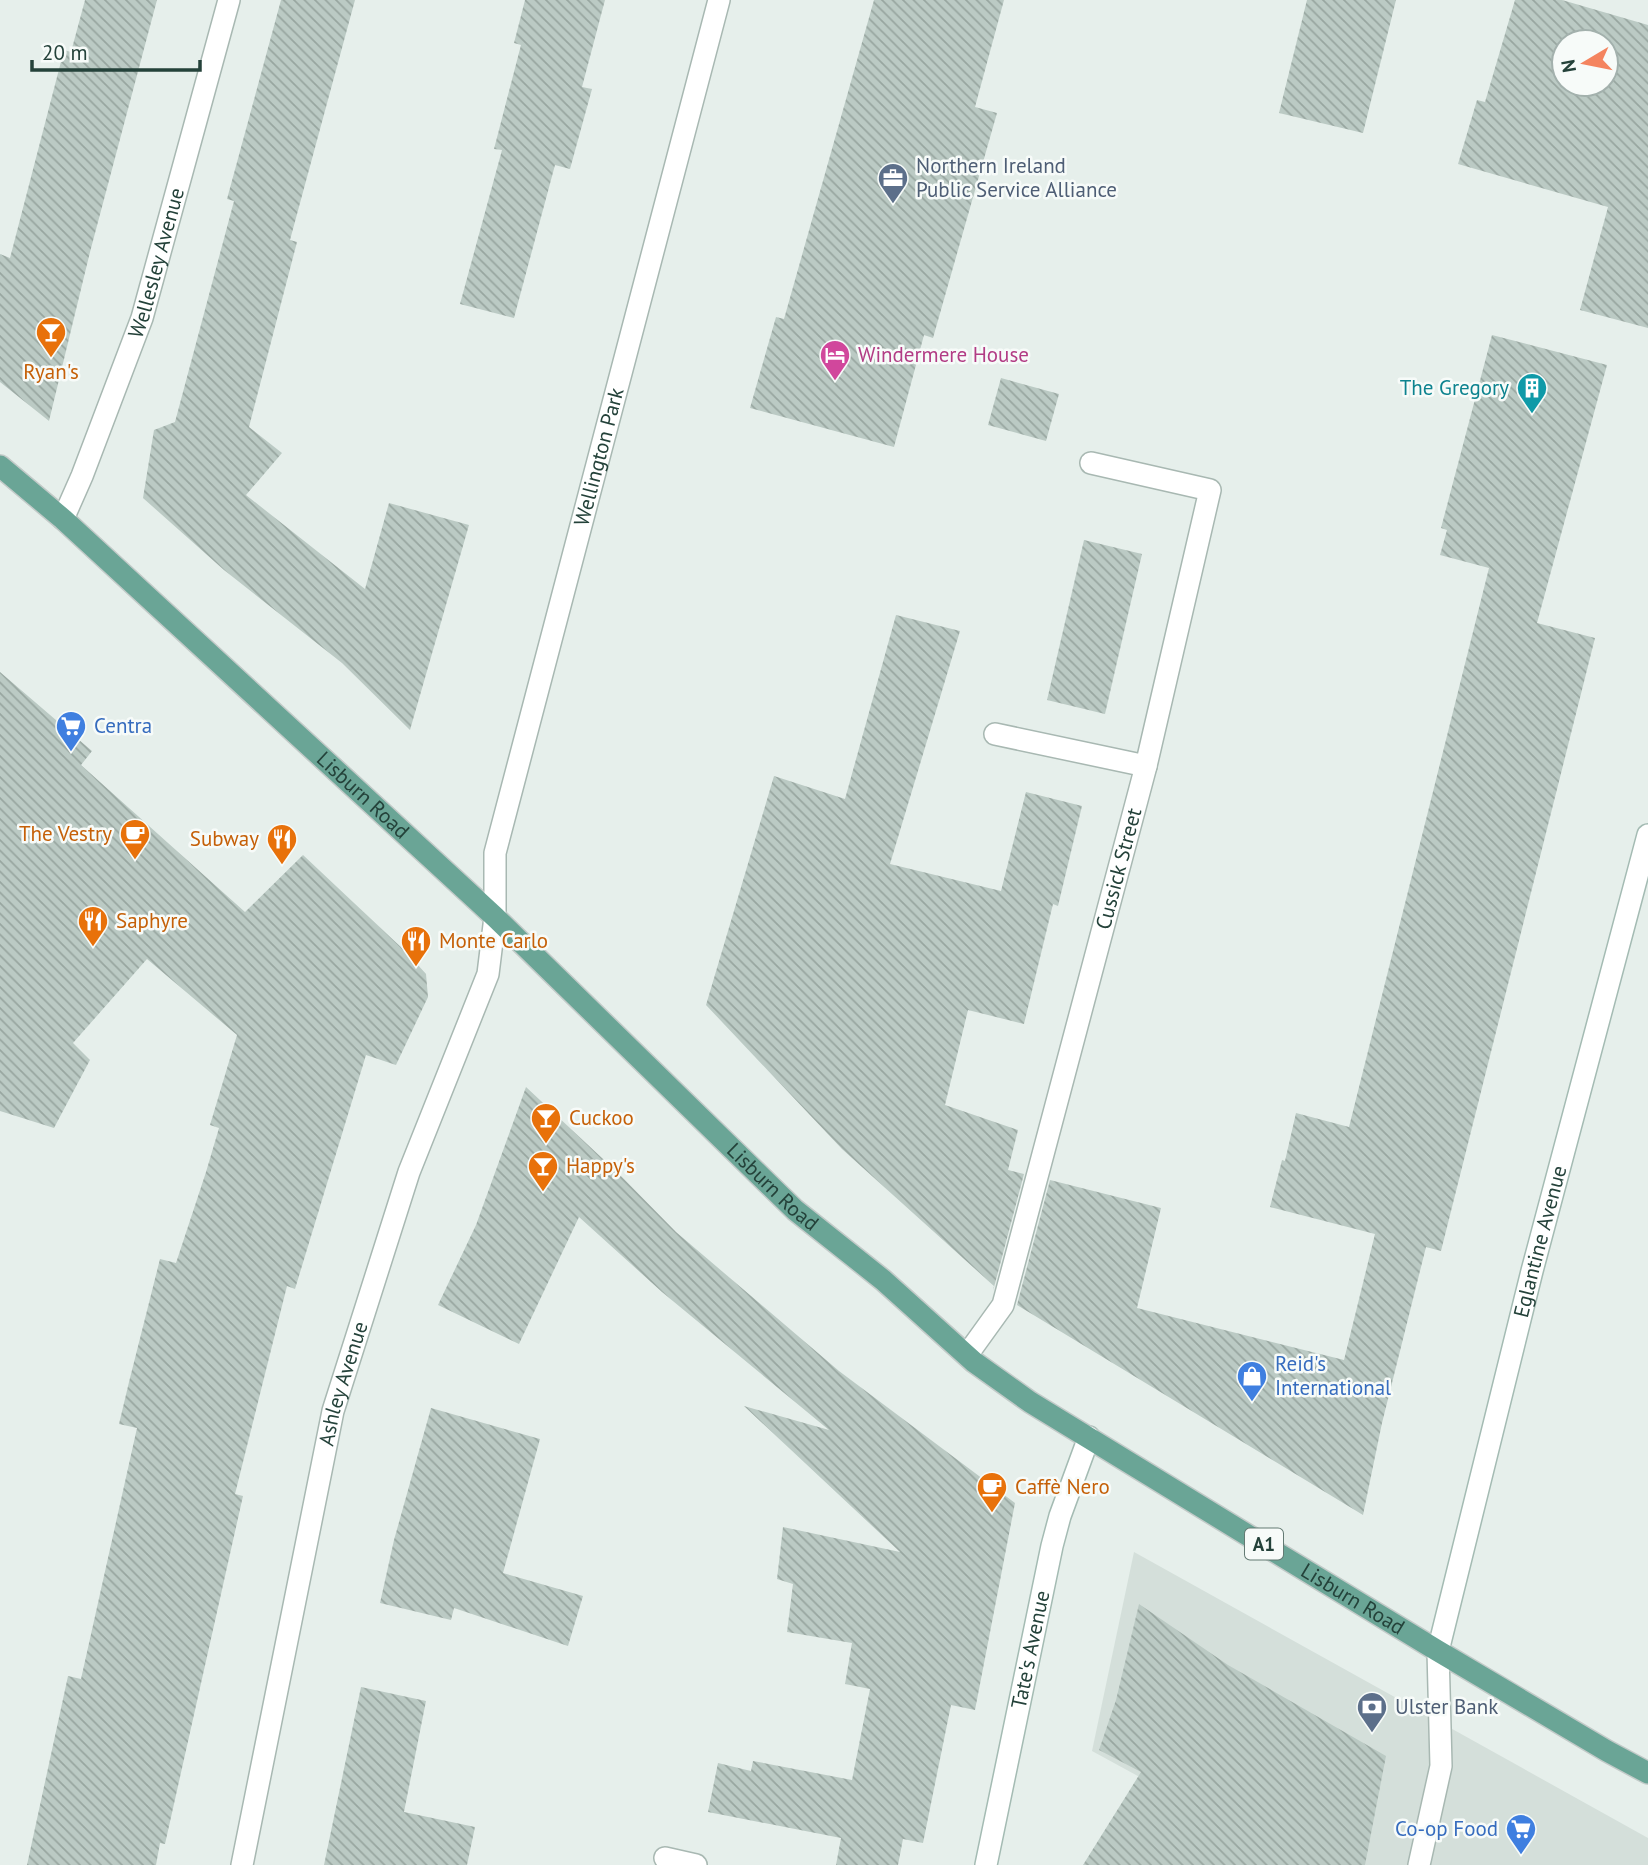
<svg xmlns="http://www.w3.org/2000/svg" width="1648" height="1865" viewBox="0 0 1648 1865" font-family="'PT Sans',sans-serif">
<defs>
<pattern id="building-back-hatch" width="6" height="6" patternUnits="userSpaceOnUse" patternTransform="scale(1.75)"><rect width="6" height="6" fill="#bbcac4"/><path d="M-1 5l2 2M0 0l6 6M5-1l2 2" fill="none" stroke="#98a6a0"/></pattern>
</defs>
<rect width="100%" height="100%" fill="#e6efeb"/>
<!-- built -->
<path fill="#d4dfda" d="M1134,1552l514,286v27h-347l-209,-114z"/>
<!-- building -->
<g fill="url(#building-back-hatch)" fill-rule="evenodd">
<path d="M85,0h72l-67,252 -41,169 -49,-39v-128l10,4 54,-208 7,2z"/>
<path d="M281,0h74l-65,240 7,2 -48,185 33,26 -36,42 119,94 24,-86 80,22 -59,205 -68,-67 -118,-93 -81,-72 11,-68 21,-8 59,-221 -7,-2z"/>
<path d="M525,0h80l-23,87 10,2 -22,80 -15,-4 -41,153 -54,-14 42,-154 -8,-1 27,-104 -7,-2z"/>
<path d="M874,0h130l-29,107 22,6 -64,225 -9,-3 -30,112 -144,-39 26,-91 8,2z"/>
<path d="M1307,0h89l-33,133 -84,-20z"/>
<path d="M1515,0h47l86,25v303l-68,-18 28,-103 -150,-43 19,-64 8,2zM1564,42h42v42h-42z"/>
<path d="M1492,335l115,30 -70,258 58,15 -154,613 -15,-4 -44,176 -19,92 -346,-210 33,-125 111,28 -24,100 207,52 31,-126 -105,-27 12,-47 3,1 11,-48 53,14 140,-559 -49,-13 7,-25 -6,-2z"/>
<path d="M1001,378l58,16 -13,47 -58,-16z"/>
<path d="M1084,540l58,14 -37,160 -58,-14z"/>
<path d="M896,615l64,16 -70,233 111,27 25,-99 56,14 -24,100 -5,-2 -29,120 -56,-14 -23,95 73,25 -10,40 16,4 -31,117 1,-5 -152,-137 -136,-144 68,-229 71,23z"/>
<path d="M0,672l92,79 -11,14 164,147 58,-57 101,95 22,24 2,23 -32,68 -30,-10 -71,234 -8,-3 -52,208 8,2 -78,348 -5,-1 -4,22h-129l41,-189 13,3 56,-251 -18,-4 10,-42 31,-123 16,4 30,-91 13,-44 -9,-3 27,-90 -90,-76 -74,84 17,17 -36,68 -54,-17z"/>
<path d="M526,1087l92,86 58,59 163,139 176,132 -40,207 -24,-5 -28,138 -20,-4 -5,26h-62l5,-27 -133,-26 10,-49 33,8 2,-10 99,19 18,-91 -25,-5 7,-41 -65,-11 6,-48 -16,-5 6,-52 117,25 -156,-146 85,24 -167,-138 -83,-75 -60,127 -81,-39 38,-80z"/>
<path d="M431,1408l109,31 -37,134 80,23 -15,50 -114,-38 -3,12 -71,-17 14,-63z"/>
<path d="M1139,1604l89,61 158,91 -21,109h-282l58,-93 -42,-22 17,-50z"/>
<path d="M361,1687l65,14 -22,111 71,15 -8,38h-143z"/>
</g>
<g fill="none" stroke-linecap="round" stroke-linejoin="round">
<!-- street casing -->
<g stroke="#a8b8b2" stroke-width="24">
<g id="street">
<path id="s1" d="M63,519l19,-43 60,-158 87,-318"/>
<path d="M995,734l151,32"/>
<path id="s2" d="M967,1355l36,-50 143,-539 64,-276 -119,-27"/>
<path d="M665,1858l31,7"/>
<path id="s3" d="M242,1865l91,-454 76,-239 79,-198 7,-57v-64l224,-853"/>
<path d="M1419,1865l22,-99 -3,-115"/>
</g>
</g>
<!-- secondary casing -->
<g stroke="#a4bbb3" stroke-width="24">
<g id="secondary">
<path id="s4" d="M1438,1651l94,-380 116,-436"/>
<path id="s5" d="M986,1865l66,-319 8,-30 29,-79"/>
</g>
</g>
<!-- primary casing -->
<g stroke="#c2cac8" stroke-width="24">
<g id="primary">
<path id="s6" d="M0,466l63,53 432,398 300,293 88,70 91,82 56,40 206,126 202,123 169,100 41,22"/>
</g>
</g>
<!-- street -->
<use href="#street" stroke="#fff" stroke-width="21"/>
<!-- secondary -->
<use href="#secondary" stroke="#fff" stroke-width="21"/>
<!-- primary -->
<use href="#primary" stroke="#6aa596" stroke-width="21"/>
</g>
<!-- icons -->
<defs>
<g id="office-pin" transform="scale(1.575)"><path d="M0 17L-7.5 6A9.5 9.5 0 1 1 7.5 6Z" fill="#5c6f8a" stroke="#f7fbf9"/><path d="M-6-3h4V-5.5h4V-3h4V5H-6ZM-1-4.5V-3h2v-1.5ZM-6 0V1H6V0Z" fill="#fff"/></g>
<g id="bar-pin" transform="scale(1.575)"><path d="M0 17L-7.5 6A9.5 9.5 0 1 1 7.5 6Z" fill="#e8710a" stroke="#f7fbf9"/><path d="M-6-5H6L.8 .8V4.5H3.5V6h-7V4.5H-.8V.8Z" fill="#fff"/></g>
<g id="hotel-pin" transform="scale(1.575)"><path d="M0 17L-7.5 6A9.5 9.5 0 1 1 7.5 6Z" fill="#d1479c" stroke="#f7fbf9"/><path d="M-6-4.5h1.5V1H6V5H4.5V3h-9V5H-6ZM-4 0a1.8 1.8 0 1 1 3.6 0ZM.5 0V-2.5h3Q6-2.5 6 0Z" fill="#fff"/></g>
<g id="building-pin" transform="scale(1.575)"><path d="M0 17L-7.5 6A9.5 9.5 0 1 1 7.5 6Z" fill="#0f9aa8" stroke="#f7fbf9"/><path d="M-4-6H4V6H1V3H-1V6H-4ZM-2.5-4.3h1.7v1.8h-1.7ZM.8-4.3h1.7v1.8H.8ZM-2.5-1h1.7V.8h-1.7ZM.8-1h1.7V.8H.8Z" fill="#fff"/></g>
<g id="supermarket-pin" transform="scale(1.575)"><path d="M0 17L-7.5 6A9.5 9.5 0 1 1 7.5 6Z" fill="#3f7fe0" stroke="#f7fbf9"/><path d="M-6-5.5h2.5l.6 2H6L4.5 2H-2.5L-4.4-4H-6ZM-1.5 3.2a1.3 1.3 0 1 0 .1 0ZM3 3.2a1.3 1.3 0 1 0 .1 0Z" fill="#fff"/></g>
<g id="cafe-pin" transform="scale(1.575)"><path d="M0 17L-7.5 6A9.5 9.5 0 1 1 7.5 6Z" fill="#e8710a" stroke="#f7fbf9"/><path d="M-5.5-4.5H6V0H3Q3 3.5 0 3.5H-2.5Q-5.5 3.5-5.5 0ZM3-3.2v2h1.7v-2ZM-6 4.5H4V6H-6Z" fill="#fff"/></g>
<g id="restaurant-pin" transform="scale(1.575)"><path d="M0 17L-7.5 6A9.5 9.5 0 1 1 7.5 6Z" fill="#e8710a" stroke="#f7fbf9"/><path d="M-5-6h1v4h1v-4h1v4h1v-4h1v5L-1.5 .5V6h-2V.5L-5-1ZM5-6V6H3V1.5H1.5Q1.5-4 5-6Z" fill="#fff"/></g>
<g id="shop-pin" transform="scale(1.575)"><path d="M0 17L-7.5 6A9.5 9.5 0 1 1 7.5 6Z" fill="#3f7fe0" stroke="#f7fbf9"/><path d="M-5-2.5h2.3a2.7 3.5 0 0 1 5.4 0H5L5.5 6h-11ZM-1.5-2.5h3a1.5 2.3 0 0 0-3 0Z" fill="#fff"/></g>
<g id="bank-pin" transform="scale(1.575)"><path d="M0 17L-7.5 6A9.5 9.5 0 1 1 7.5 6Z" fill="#5c6f8a" stroke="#f7fbf9"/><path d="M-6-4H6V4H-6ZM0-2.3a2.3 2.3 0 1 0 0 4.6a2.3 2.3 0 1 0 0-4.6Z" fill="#fff"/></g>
</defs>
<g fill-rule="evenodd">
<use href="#office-pin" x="893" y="178"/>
<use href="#bar-pin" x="51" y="332"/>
<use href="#hotel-pin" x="835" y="355"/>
<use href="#building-pin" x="1532" y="388"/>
<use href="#supermarket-pin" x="71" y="726"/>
<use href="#cafe-pin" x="135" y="834"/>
<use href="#restaurant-pin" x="282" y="839"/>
<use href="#restaurant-pin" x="93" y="921"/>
<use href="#restaurant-pin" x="416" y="941"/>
<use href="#bar-pin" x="546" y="1118"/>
<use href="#bar-pin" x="543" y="1166"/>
<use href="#shop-pin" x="1252" y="1376"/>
<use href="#cafe-pin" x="992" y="1487"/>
<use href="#bank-pin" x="1372" y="1707"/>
<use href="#supermarket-pin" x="1521" y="1829"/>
</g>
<g text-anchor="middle" stroke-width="5" stroke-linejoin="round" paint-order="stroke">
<!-- shield labels -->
<rect fill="#f7fbf9" stroke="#637a73" stroke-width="2" x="1245" y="1528.5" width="38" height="31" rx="5"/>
<g font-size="19" font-weight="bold" fill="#24423a">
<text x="1264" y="1551">A1</text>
</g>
<!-- service labels -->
<g font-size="21" fill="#4e5e75" stroke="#f7fbf9" text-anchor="start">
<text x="916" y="173">Northern Ireland<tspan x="916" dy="24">Public Service Alliance</tspan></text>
<text x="1395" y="1714">Ulster Bank</text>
</g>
<!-- street labels -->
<g font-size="21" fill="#24423a" stroke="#f7fbf9">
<text dy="7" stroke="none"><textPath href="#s1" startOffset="273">Wellesley Avenue</textPath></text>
<text dy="7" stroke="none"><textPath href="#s3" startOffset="1458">Wellington Park</textPath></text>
<text dy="7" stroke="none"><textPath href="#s6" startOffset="490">Lisburn Road</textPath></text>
<text dy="7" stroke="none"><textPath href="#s2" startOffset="513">Cussick Street</textPath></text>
<text dy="7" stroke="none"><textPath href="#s6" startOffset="1057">Lisburn Road</textPath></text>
<text dy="7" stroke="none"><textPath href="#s4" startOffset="422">Eglantine Avenue</textPath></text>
<text dy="7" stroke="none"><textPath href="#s3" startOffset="492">Ashley Avenue</textPath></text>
<text dy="7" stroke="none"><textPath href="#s6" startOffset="1771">Lisburn Road</textPath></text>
<text dy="7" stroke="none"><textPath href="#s5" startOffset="220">Tate's Avenue</textPath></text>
</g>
<!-- hotel labels -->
<g font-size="21" fill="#b23c85" stroke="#f7fbf9" text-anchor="start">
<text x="858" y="362">Windermere House</text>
</g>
<!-- food labels -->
<g font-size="21" fill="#c56008" stroke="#f7fbf9" text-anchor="start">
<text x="51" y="379" text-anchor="middle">Ryan's</text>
<text x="112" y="841" text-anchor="end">The Vestry</text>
<text x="259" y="846" text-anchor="end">Subway</text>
<text x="116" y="928">Saphyre</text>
<text x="439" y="948">Monte Carlo</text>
<text x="569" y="1125">Cuckoo</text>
<text x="566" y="1173">Happy's</text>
<text x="1015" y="1494">Caffè Nero</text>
</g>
<!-- culture labels -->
<g font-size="21" fill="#0d838f" stroke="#f7fbf9" text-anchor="end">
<text x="1509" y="395">The Gregory</text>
</g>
<!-- shop labels -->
<g font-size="21" fill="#366cbe" stroke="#f7fbf9" text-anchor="start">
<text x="94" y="733">Centra</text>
<text x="1275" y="1371">Reid's<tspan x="1275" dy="24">International</tspan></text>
<text x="1498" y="1836" text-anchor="end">Co-op Food</text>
</g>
</g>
<!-- north arrow -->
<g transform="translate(1585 63) rotate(260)"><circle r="33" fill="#f7fbf9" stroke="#a3b1ad" stroke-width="2"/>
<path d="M0-5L12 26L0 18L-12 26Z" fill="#f4845f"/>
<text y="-10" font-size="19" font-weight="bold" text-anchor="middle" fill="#24423a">N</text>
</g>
<!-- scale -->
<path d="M32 60v10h168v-10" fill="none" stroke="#24423a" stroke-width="3.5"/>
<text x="42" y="60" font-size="21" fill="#24423a" stroke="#f7fbf9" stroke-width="5" paint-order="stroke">20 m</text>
</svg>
